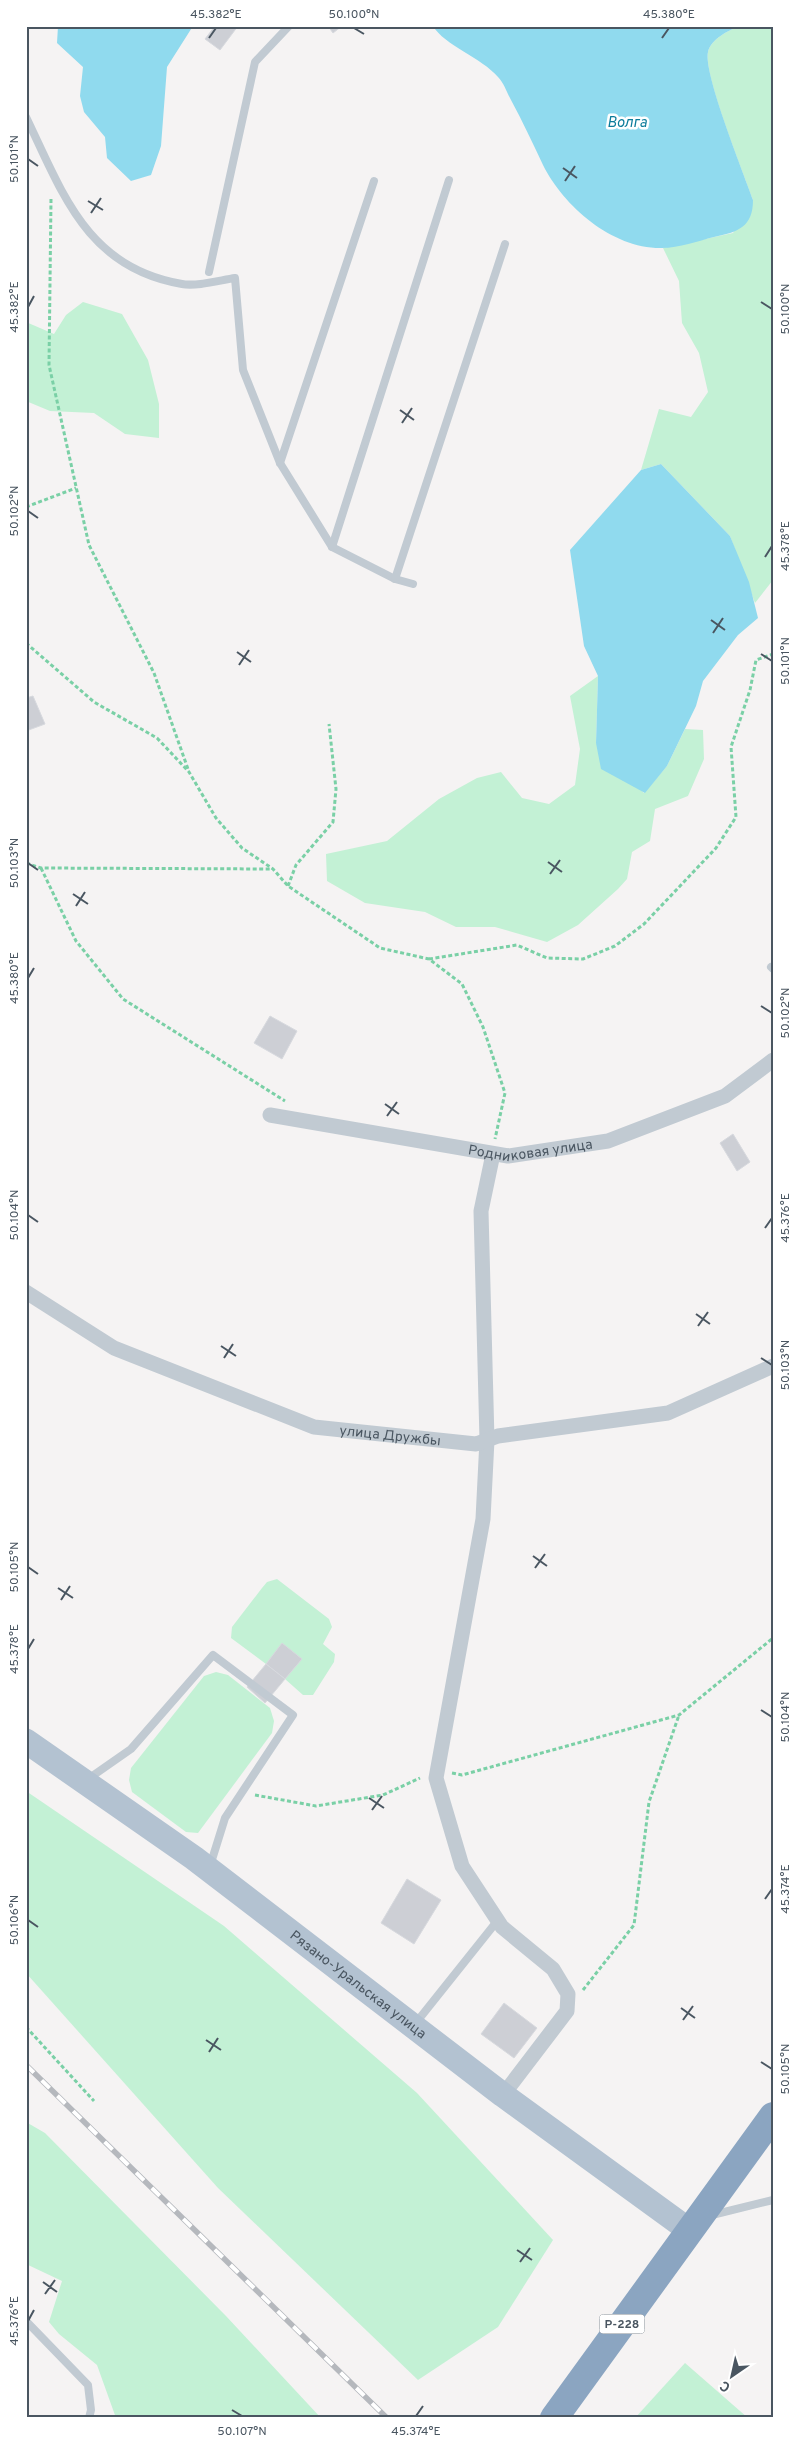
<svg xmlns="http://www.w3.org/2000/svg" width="799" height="2444" viewBox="0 0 799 2444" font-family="Overpass,sans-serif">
<rect width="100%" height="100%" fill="#f5f3f3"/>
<!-- green -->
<g fill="#c3f1d5">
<path d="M740,26h33v554l-18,23 -25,-67 -69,-72 -20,6 18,-61 32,8 17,-25 -9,-39 -17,-30 -3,-42 -16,-33 70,-15 20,-33c-9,-26 -50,-126 -45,-148 3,-13 21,-22 32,-26z"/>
<path d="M83,302l39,12 26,46 11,44v34l-34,-4 -31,-21 -44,-2 -24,-10v-79l28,12 12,-19z"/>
<path d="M598,676l-2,67 48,50 23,-27 18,-37 18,1 1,29 -16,37 -33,13 -5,32 -18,11 -5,27 -9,10 -40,36 -31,17 -52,-15h-39l-31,-15 -60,-9 -38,-22 -1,-27 61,-13 52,-42 38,-21 24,-6 21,26 27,6 26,-19 5,-36 -10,-53z"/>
<path d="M277,1579l52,40 3,8 -9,17 12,10 -1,8 -21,33h-10l-18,-16 17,-20 -20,-15 -16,20 -35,-26 1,-11 30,-39 5,-6z"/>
<path d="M216,1672l12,3 42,33 4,13 -2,12 -74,100 -12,-1 -54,-40 -3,-12 2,-12 73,-92z"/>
<path d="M26,1791l198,135 193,167 136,147 -55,87 -80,53 -200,-192 -192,-215z"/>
<path d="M26,2122l19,11 181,183 95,102h-205l-19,-53 -38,-31 -10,-12 13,-41 -36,-17z"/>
<path d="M685,2363l63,55h-113z"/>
</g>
<!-- water -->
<g fill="#90daee">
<path d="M58,26h135l-26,41 -6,79 -10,29 -20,6 -24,-23 -2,-21 -21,-25 -4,-16 3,-29 -26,-24z"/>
<path d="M433,26h307c-11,4 -29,13 -32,26 -5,21 36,122 45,148 0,27 -15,32 -39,37 -16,4 -35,11 -52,11 -49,1 -98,-41 -119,-83 -10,-21 -20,-43 -32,-65 -4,-7 -7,-17 -13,-23 -16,-19 -54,-32 -65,-51z"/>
<path d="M661,464l69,72 19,46 9,36 -20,17 -35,46 -7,25 -29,60 -22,27 -44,-24 -5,-26 2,-67 -14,-30 -14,-96 71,-80z"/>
</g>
<!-- building -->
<g fill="#cdcfd5" stroke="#d7d9de">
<path d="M215,26h23l-18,24 -15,-11z"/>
<path d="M328,26h14l-9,7z"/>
<path d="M33,696l12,28 -19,7v-33z"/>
<path d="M270,1016l27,15 -15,28 -28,-16z"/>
<path d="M733,1134l17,28 -13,9 -17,-28z"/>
<path d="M282,1643l20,16 -17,20 -19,-15z"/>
<path d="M266,1664l19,15 -20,24 -18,-16z"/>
<path d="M407,1879l34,21 -27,44 -33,-21z"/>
<path d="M504,2003l33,25 -23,30 -33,-24z"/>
</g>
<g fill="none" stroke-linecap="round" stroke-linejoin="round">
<!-- path -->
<g stroke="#7ad0a6" stroke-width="3" stroke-dasharray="4 2.5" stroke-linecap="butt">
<path d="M51,199l-2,166 40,180 65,128 34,96"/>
<path d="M26,507l50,-19"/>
<path d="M26,643l68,59 63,36 32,34 27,46 26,30 31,21 15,17 92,62 49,11 33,25 21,43 22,66 -10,46"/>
<path d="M26,863l15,5 231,1"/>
<path d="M41,868l35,73 47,58 162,102"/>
<path d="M288,886l8,-21 37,-43 3,-33 -7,-65"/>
<path d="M429,959l88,-14 30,13 36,1 32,-13 29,-22 72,-76 20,-31 -5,-70 19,-57 6,-30 17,-6"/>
<path d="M452,1773l10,2 217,-60 94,-77"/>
<path d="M255,1795l61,11 67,-11 37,-17"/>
<path d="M583,1990l51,-65 15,-123 30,-87"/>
<path d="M26,2027l68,74"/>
</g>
<!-- lane -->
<g stroke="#c1cad2" stroke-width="8">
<path d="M26,117c37,77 61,151 156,167 14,3 39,-4 53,-6l8,92 37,93 52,84 63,32 18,5"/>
<path d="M209,272l46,-210 34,-36"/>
<path d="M280,463l94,-282"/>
<path d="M332,547l117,-367"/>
<path d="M395,579l110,-335"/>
<path d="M771,967l2,2"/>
<path d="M88,1779l43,-30 82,-94 80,60 -68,103 -15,48"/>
<path d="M415,2024l83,-104"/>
<path d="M712,2215l61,-15"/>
<path d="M26,2321l62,64 3,25 -2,8"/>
</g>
<!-- street -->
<g stroke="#c1cad2" stroke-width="15">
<path id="s1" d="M270,1115l238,41 100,-15 117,-45 48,-36"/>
<path d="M493,1154l-12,57 6,229 -4,79 -47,259 26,88 40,61 51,42 15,25 -1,17 -64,84"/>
<path id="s2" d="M26,1292l88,56 200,79 162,17 22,-8 170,-23 105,-47"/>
</g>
<!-- primary -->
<path stroke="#b3c2d1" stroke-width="25" id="s3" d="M26,1741l168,117 309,237 187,136"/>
<!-- highway -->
<path stroke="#8ba5c1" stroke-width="28" d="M554,2418l219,-302"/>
<!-- rail casing -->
<g stroke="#b5b8bd" stroke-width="5.5">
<path id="rail" d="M26,2065l361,353"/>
</g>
<!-- rail -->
<use href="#rail" stroke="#fff" stroke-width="4" stroke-dasharray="11" stroke-linecap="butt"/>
</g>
<!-- ticks -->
<path fill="none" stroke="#4a5661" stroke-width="2" d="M354,28l10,6M209,38l7,-10M662,38l7,-10M28,159l10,7M563,168l14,10M565,181l10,-15M88,201l15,9M91,213l10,-15M761,302l11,7M28,307l6,-11M400,410l14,10M402,423l10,-15M28,511l10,7M765,557l7,-11M711,620l14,10M713,633l10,-15M237,652l14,10M761,654l11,7M239,665l10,-15M548,862l14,10M28,863l10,7M550,874l10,-14M73,894l15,10M76,906l9,-14M28,978l6,-10M761,1006l11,7M385,1104l14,10M387,1116l10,-14M28,1215l10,7M765,1228l7,-10M696,1314l14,10M698,1326l10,-14M221,1346l15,10M224,1358l9,-14M761,1358l11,7M533,1556l14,10M28,1567l10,7M535,1568l10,-14M58,1588l15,10M61,1600l9,-14M28,1649l6,-10M761,1710l11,7M369,1798l15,10M372,1810l10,-14M765,1899l7,-10M28,1920l10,7M681,2008l14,10M683,2020l10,-14M206,2040l15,10M209,2052l9,-14M761,2062l11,7M517,2250l15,10M520,2262l10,-14M43,2282l14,10M45,2294l10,-14M28,2321l6,-11M232,2410l10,6M416,2416l7,-10"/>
<g text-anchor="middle" stroke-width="5" stroke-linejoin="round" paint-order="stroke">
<!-- shield labels -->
<rect fill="#fff" stroke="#808990" stroke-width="1" x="599.5" y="2314.5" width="45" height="19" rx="4"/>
<g font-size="12" font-weight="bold" fill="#4a5661">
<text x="622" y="2328">Р-228</text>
</g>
<!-- street labels -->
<g font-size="14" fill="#4a5661" stroke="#fff">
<text dy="5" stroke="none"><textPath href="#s1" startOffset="264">Родниковая улица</textPath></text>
<text dy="5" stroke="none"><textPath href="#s2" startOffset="396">улица Дружбы</textPath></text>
<text dy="5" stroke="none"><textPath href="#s3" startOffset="412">Рязано-Уральская улица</textPath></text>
</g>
<!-- water labels -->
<g font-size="15" font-style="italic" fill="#0c7c9b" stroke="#fff">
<text x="627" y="127">Волга</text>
</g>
</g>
<!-- border -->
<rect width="799" height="2444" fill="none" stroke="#ffffff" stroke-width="55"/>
<!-- north arrow -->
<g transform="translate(732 2376) rotate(214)" stroke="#ffffff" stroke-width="4" paint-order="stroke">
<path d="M0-4L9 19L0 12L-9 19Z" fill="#4a5661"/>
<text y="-8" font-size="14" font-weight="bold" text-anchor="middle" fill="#4a5661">С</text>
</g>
<rect x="28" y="28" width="744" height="2388" fill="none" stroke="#4a5661" stroke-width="2"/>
<g font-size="12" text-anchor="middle" fill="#4a5661">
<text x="216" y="18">45.382°E</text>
<text x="354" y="18">50.100°N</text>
<text x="669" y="18">45.380°E</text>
<text transform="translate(14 159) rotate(-90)" y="4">50.101°N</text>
<text transform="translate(14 307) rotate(-90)" y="4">45.382°E</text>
<text transform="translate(785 309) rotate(-90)" y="4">50.100°N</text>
<text transform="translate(14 511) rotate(-90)" y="4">50.102°N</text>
<text transform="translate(785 546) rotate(-90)" y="4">45.378°E</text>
<text transform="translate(785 661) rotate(-90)" y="4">50.101°N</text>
<text transform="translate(14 863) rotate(-90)" y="4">50.103°N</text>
<text transform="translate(14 978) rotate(-90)" y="4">45.380°E</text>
<text transform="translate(785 1013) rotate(-90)" y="4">50.102°N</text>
<text transform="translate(14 1215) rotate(-90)" y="4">50.104°N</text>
<text transform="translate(785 1218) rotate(-90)" y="4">45.376°E</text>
<text transform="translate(785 1365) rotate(-90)" y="4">50.103°N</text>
<text transform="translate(14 1567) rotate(-90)" y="4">50.105°N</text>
<text transform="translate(14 1649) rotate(-90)" y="4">45.378°E</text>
<text transform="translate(785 1717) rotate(-90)" y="4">50.104°N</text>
<text transform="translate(785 1889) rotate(-90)" y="4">45.374°E</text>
<text transform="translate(14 1920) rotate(-90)" y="4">50.106°N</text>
<text transform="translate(785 2069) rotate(-90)" y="4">50.105°N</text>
<text transform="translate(14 2321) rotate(-90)" y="4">45.376°E</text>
<text x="242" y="2435">50.107°N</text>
<text x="416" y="2435">45.374°E</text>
</g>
</svg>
